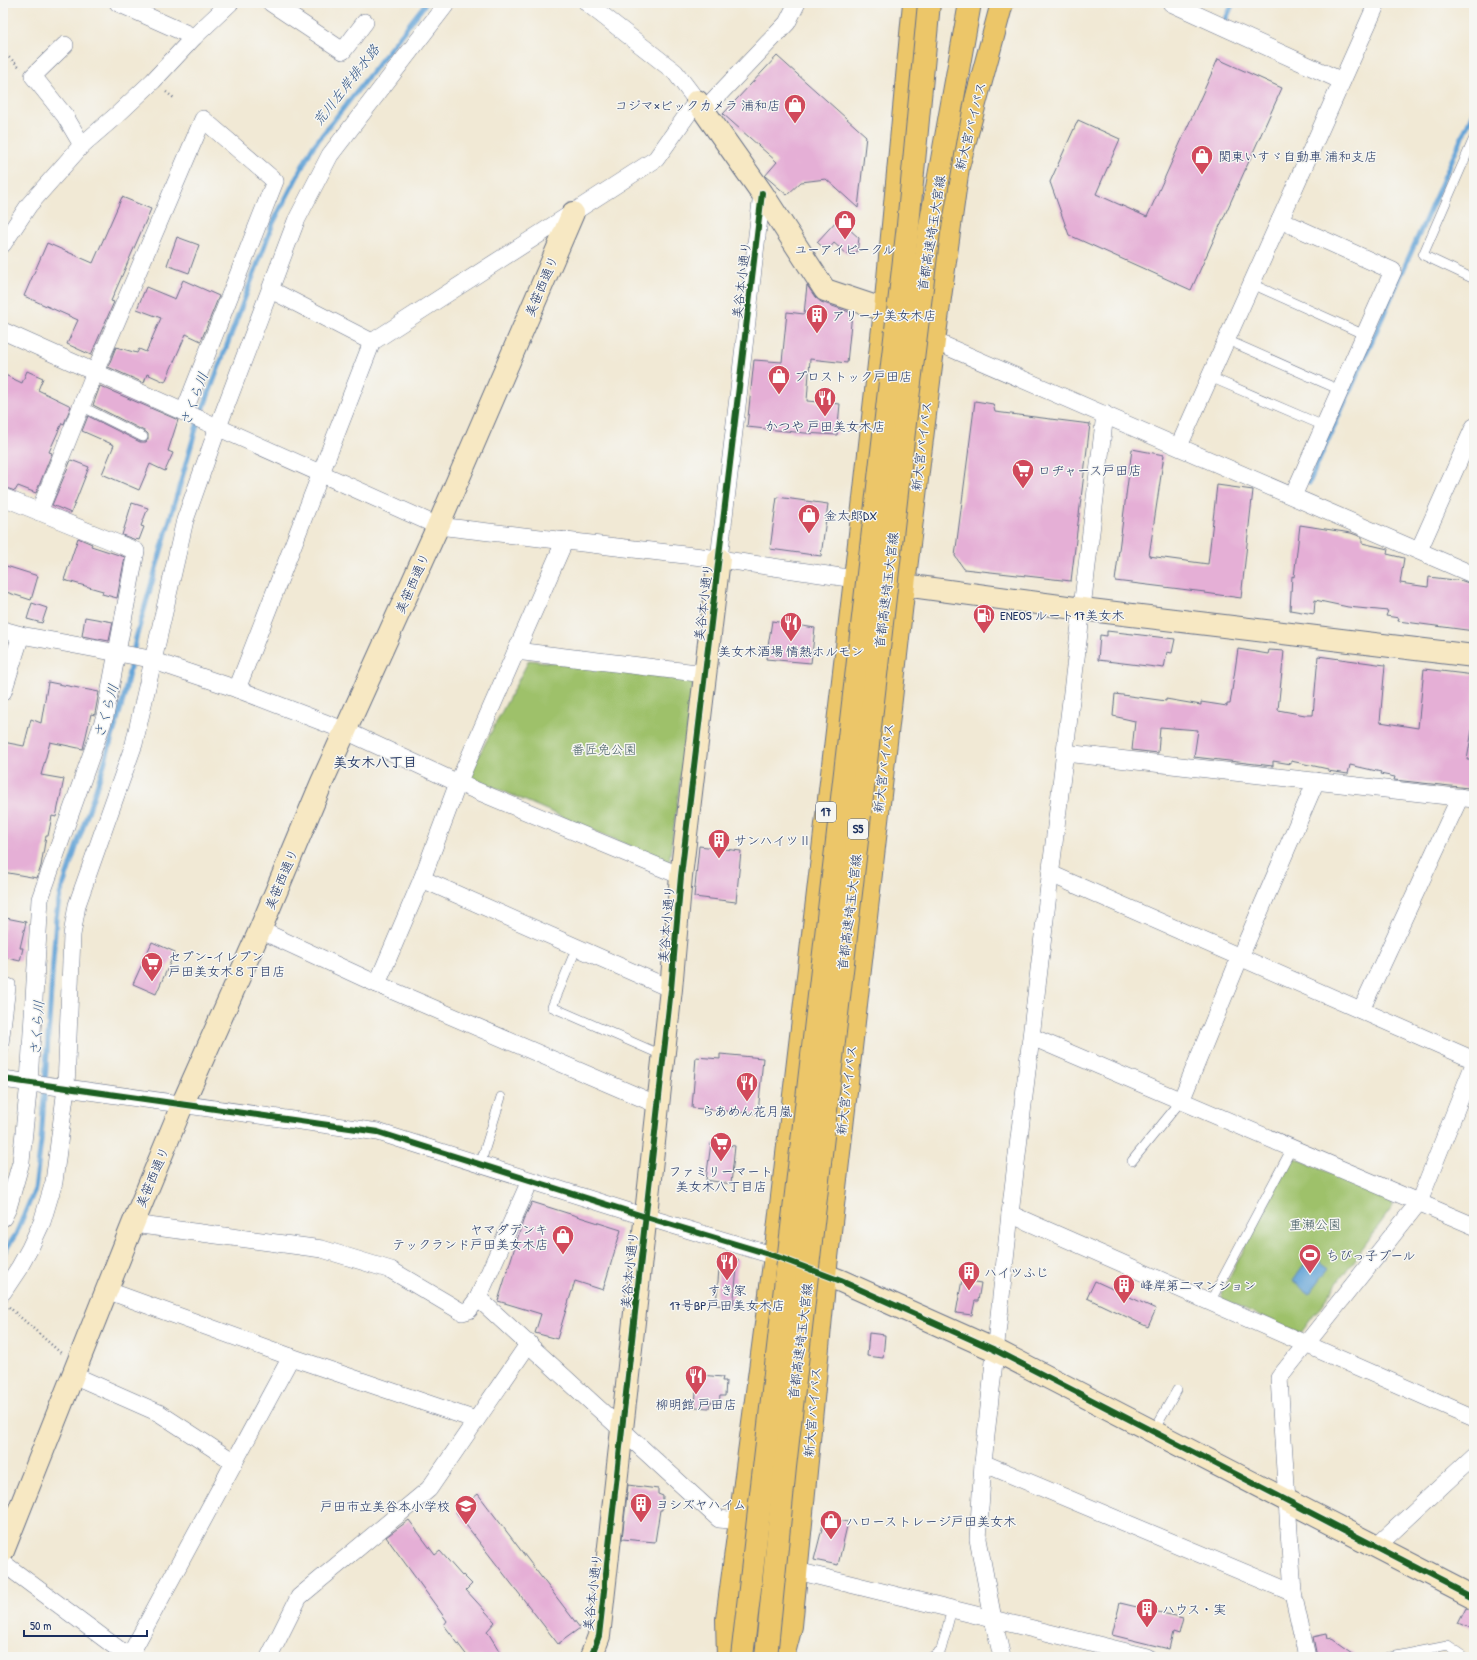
<svg xmlns="http://www.w3.org/2000/svg" width="1477" height="1660" viewBox="0 0 1477 1660" font-family="'Patrick Hand','Klee One',sans-serif">
<rect width="100%" height="100%" fill="#f6f6f2"/>
<filter id="ink" filterUnits="userSpaceOnUse"><feTurbulence type="fractalNoise" baseFrequency=".025" numOctaves="2"/><feDisplacementMap in="SourceGraphic" scale="8" xChannelSelector="R" yChannelSelector="G"/><feConvolveMatrix kernelMatrix="1 2 1 2 8 2 1 2 1" color-interpolation-filters="sRGB"/></filter>
<filter id="wash" filterUnits="userSpaceOnUse"><feTurbulence type="fractalNoise" baseFrequency=".012" numOctaves="4" result="noise"/><feDisplacementMap in="SourceGraphic" scale="16" xChannelSelector="R" yChannelSelector="G"/><feGaussianBlur stdDeviation="0.9" result="paint"/><feColorMatrix in="noise" values="0 0 0 0 0 0 0 0 0 0 0 0 0 0 0 0 0 1.4 0 .05"/><feComposite in="paint" operator="in"/></filter>
<g filter="url(#wash)">
<rect width="100%" height="100%" fill="#f1e9d5"/>
<!-- green -->
<g fill="#9ec16a" stroke="#5c7864">
<path d="M529,660l165,19 -25,184 -201,-87z"/>
<path d="M1296,1158l95,42 2,6 -92,127 -79,-34 -1,-6 70,-134z"/>
</g>
<!-- water -->
<path fill="#65a4d7" stroke="#406a9a" d="M1311,1255l18,13 -20,26 -17,-13z"/>
<g fill="none" stroke-linecap="round" stroke-linejoin="round">
<!-- stream -->
<g stroke="#65a4d7" stroke-width="5">
<path d="M1225,21l8,-18"/>
<path d="M1309,483l165,-373"/>
<path d="M3,1254l13,-20 19,-45 6,-47 15,-225 4,-22 42,-124 22,-74 12,-59 61,-213 76,-202 39,-75 114,-145"/>
</g>
</g>
<g id="blocks">
<!-- building -->
<g fill="#e5afd6">
<path d="M777,56l89,80 -8,72 -32,-29 -25,3 -14,13 -22,-19 12,-14 -54,-48z"/>
<path d="M1218,59l64,29 -91,202 -122,-55 -19,-53 28,-62 42,19 -24,55 51,23z"/>
<path d="M122,197l29,12 -40,92 3,1 -23,53 -24,-11 11,-24 -54,-24 23,-53 46,20z"/>
<path d="M838,219l21,19 -2,14 -10,2 -13,-11 -7,8 -10,-9z"/>
<path d="M177,237l22,8 -10,28 -22,-8z"/>
<path d="M183,280l36,16 -18,45 -15,-7 -21,48 -18,-8 -3,9 -36,-16 8,-20 21,6 2,-4 7,3 15,-34 -24,-9 9,-22 29,12z"/>
<path d="M807,285l8,12 6,5 31,11 -5,50 -37,-4 -3,42 33,3 -3,31 -32,-2 -58,-6 7,-67 28,2 5,-50 17,2z"/>
<path d="M27,371l16,7 -5,12 33,16 -7,18 -2,-1 -13,29 3,1 -16,40 -18,-7 -3,5 -12,-4v-113l19,9z"/>
<path d="M100,386l78,34 -10,31 5,2 -8,18 -15,-7 -11,26 -37,-16 12,-29 -32,-14 6,-15 52,26h6l2,-3v-5l-2,-2 -53,-27z"/>
<path d="M975,401l18,3 2,8 95,12 -19,157 -107,-12 -9,-13z"/>
<path d="M1132,449l32,6 -15,101 59,8 9,-79 36,5 -12,108 -36,-5v-1l-90,-11z"/>
<path d="M71,460l18,7 -18,46 -19,-8z"/>
<path d="M777,497l51,7 -7,52 -51,-7z"/>
<path d="M132,503l16,5 -7,18 3,1 -5,13 -3,-1v1l-14,-5z"/>
<path d="M1300,525l51,8 11,4v6l26,6 -1,5 17,4 -4,25 28,4 1,-10 34,4 11,4v46l-76,-10 1,-3 -13,-2 2,-5 -40,-4 -33,-7 -1,14 -24,-4 2,-34 2,1z"/>
<path d="M78,538l14,6 -1,2 34,11 -8,41 -15,-4 1,-3 -39,-11z"/>
<path d="M3,565l35,11 -7,24 -28,-9z"/>
<path d="M32,603l15,5 -5,15 -15,-4z"/>
<path d="M85,617l28,5 -4,19 -27,-5z"/>
<path d="M772,621l43,7 -4,35 -45,-4z"/>
<path d="M1107,631l68,8 -3,14 -5,-1 -3,16 -66,-8 2,-25 7,1z"/>
<path d="M1238,649l30,5 1,-4 15,1 -6,59 27,5h8l5,-59 67,9 -5,57 38,6 6,-59 50,6v56l-2,-1 -5,30h5l-3,28 -75,-8 1,-3 -15,-3 1,-2 -31,-7 -2,9 -20,-3v-2l-37,-8v3l-18,-3v5l-79,-9 4,-27 -38,-3 -2,26 -26,-3 3,-29 -22,-5 2,-22 51,7v-2l35,6v-3l26,4v-2h3z"/>
<path d="M48,682l51,10 -4,21v2l-4,-1 -8,35 -33,-7 -9,33 23,4 -8,38 -4,-1 -4,20h-2l-5,30 -4,12 -34,-6v-130l21,4 7,-27 10,4z"/>
<path d="M699,846l42,5 -5,51 -42,-5z"/>
<path d="M6,918l20,4 -6,26h3l-3,13 -17,-4v-24z"/>
<path d="M152,942l23,10 -19,42 -23,-10z"/>
<path d="M720,1054l43,4 -5,56 -66,-6 4,-51 24,2z"/>
<path d="M711,1143l24,3 -4,38 -25,-4z"/>
<path d="M532,1202l89,28 -18,60 -28,-9 -18,58 -22,-6 6,-19 -43,-13 25,-80z"/>
<path d="M720,1257l18,2 -5,48 -17,-2z"/>
<path d="M962,1280l19,3 -3,18h-3l-3,14 -16,-2z"/>
<path d="M1095,1281l61,28 -8,18 -61,-29z"/>
<path d="M869,1333l16,2 -2,23 -16,-2z"/>
<path d="M700,1375l23,2 -1,4h4l-1,15h-5l-1,7 -9,-1 -1,6 -14,-1 1,-15h3z"/>
<path d="M628,1485l30,4v5l5,2 -1,14h-2l-5,32 -33,-3z"/>
<path d="M478,1494l102,134 -22,16 -102,-132z"/>
<path d="M825,1517l23,5 -10,43 -24,-5z"/>
<path d="M409,1520l26,35 5,-4 22,25 1,-1 9,9 -6,6 29,32 -8,9 16,26h-35l-24,-32 3,-4 -61,-84z"/>
<path d="M1120,1603l63,15 -4,16 -6,-2 -4,17 -57,-14z"/>
<path d="M1466,1607l8,2v21l-16,-7z"/>
<path d="M1327,1634l1,5 4,-1 27,19h-42l-4,-20z"/>
</g>
</g>
</g>
<g filter="url(#ink)">
<use href="#blocks" fill-opacity="0" stroke="#667088" stroke-width="1"/>
<g fill="none" stroke-linecap="round" stroke-linejoin="round">
<!-- lane casing -->
<g stroke="#667088" stroke-width="10">
<g id="lane">
<path d="M1474,138l-51,117 51,24"/>
<path d="M1252,284l113,51"/>
<path d="M1227,340l113,50"/>
<path d="M1210,377l114,49"/>
<path d="M81,406l62,31"/>
<path d="M577,947l-25,60 112,49"/>
<path d="M3,981l8,3v3l-8,65"/>
<path d="M1132,1161l49,-60"/>
<path d="M480,1165l21,-68"/>
<path d="M1210,1302l82,-154"/>
<path d="M1153,1432l24,-42"/>
<path d="M932,1657l9,-7 11,-41"/>
<path d="M1391,1657l56,-11 16,11"/>
</g>
</g>
<!-- street casing -->
<g stroke="#667088" stroke-width="18">
<g id="street">
<path d="M118,3l76,34"/>
<path d="M271,3l72,48 22,-29"/>
<path d="M1171,3l171,78"/>
<path d="M65,45l-32,31 32,40 17,29"/>
<path d="M704,110l83,-87 10,-20"/>
<path d="M1280,220l113,51 -100,225"/>
<path d="M3,244l26,-39 53,-60 36,-31 35,-33 41,-44 36,-34"/>
<path d="M271,290l101,52"/>
<path d="M3,331l435,195 281,33 136,20"/>
<path d="M934,341l540,234"/>
<path d="M184,412l91,-231 -71,-61"/>
<path d="M1179,446l198,-443"/>
<path d="M3,497l133,54 -31,165 -65,183 -11,183 -8,80 -13,46 -5,10"/>
<path d="M39,512l56,-140 108,-253"/>
<path d="M1419,550l55,-123"/>
<path d="M719,559l43,-366"/>
<path d="M3,630l18,5 124,23 92,31 109,42 112,52 223,93"/>
<path d="M516,651l189,23"/>
<path d="M237,689l135,-347 284,-183 41,-58 -22,-29 -88,-69"/>
<path d="M3,692l18,-57"/>
<path d="M1065,753l409,46"/>
<path d="M1051,874l423,186"/>
<path d="M422,879l249,110"/>
<path d="M260,930l117,54 281,121"/>
<path d="M377,984l45,-105 36,-96 107,-243"/>
<path d="M1361,1010l99,-213"/>
<path d="M1032,1037l442,189"/>
<path d="M3,1079l375,53 268,85 129,39"/>
<path d="M1181,1101l59,-144 76,-176"/>
<path d="M1010,1214l464,204"/>
<path d="M133,1224l189,25 69,21 71,42 7,-2 9,-12 52,-117"/>
<path d="M106,1290l185,67 185,63"/>
<path d="M3,1292l16,-24 11,-20 12,-26 12,-40 12,-94 6,-153 5,-30 57,-161 51,-224 33,-93 78,-206 34,-66 117,-152"/>
<path d="M478,1298l241,221 21,2"/>
<path d="M73,1375l86,38 75,49"/>
<path d="M983,1463l310,130"/>
<path d="M1377,1546l97,-90"/>
<path d="M3,1563l126,94"/>
<path d="M797,1571l350,86"/>
<path d="M129,1657l162,-300"/>
<path d="M269,1657l30,-60 130,-108 100,-146"/>
<path d="M1002,1657l-9,-38 -15,-80 5,-76 27,-249 95,-800"/>
<path d="M1307,1657l-14,-64 -14,-215 140,-176 55,-138"/>
</g>
</g>
<!-- secondary casing -->
<g stroke="#667088" stroke-width="24">
<g id="secondary">
<path d="M697,101l65,92 63,97 60,20"/>
<path d="M904,585l178,24 392,47"/>
<path d="M807,1268l34,13 154,69 479,247"/>
<path d="M3,1551l130,-327 50,-121 77,-173 62,-148 116,-256 135,-313"/>
<path d="M591,1657l8,-21 72,-647 10,-113 38,-317"/>
</g>
</g>
<!-- highway casing -->
<g stroke="#667088" stroke-width="24">
<g id="highway">
<path d="M728,1657l-1,-38 48,-363 80,-677 30,-269 29,-307"/>
<path d="M783,1657l8,-31 34,-351 79,-690 30,-244 24,-174 44,-164"/>
</g>
</g>
<!-- path -->
<g stroke="#667088" stroke-width="2.5" stroke-dasharray="1 3" stroke-linecap="butt">
<path d="M3,52l18,16"/>
<path d="M166,92l8,6"/>
<path d="M9,1307l53,47"/>
</g>
<!-- lane -->
<use href="#lane" stroke="#fff" stroke-width="9"/>
<!-- street -->
<use href="#street" stroke="#fff" stroke-width="17"/>
<!-- secondary -->
<use href="#secondary" stroke="#f7e8c3" stroke-width="22"/>
<!-- highway -->
<use href="#highway" stroke="#ecc669" stroke-width="22"/>
<!-- highway-bridge casing -->
<g stroke="#667088" stroke-width="24" stroke-linecap="butt">
<g id="highway-bridge">
<path d="M742,1657l122,-1048 44,-384 21,-222"/>
<path d="M766,1657l19,-190 121,-1053 23,-182 41,-229"/>
</g>
</g>
<!-- highway-bridge -->
<use href="#highway-bridge" stroke="#ecc669" stroke-width="22"/>
<!-- cycleway casing -->
<g stroke="#f6f6f2" stroke-width="8">
<g id="cycleway">
<path d="M3,1079l375,53 268,85 129,39 66,25 154,69 479,247"/>
<path d="M591,1657l8,-21 72,-647 10,-113 81,-683"/>
</g>
</g>
<!-- cycleway -->
<use href="#cycleway" stroke="#1b5e20" stroke-width="6"/>
</g>
</g>
<!-- icons -->
<defs>
<g id="shop-pin" transform="scale(1.15)"><path d="M0 17L-7.5 6A9.5 9.5 0 1 1 7.5 6Z" fill="#d1495b" stroke="#f6f6f2"/><path d="M-5-2.5h2.3a2.7 3.5 0 0 1 5.4 0H5L5.5 6h-11ZM-1.5-2.5h3a1.5 2.3 0 0 0-3 0Z" fill="#fff"/></g>
<g id="building-pin" transform="scale(1.15)"><path d="M0 17L-7.5 6A9.5 9.5 0 1 1 7.5 6Z" fill="#d1495b" stroke="#f6f6f2"/><path d="M-4-6H4V6H1V3H-1V6H-4ZM-2.5-4.3h1.7v1.8h-1.7ZM.8-4.3h1.7v1.8H.8ZM-2.5-1h1.7V.8h-1.7ZM.8-1h1.7V.8H.8Z" fill="#fff"/></g>
<g id="restaurant-pin" transform="scale(1.15)"><path d="M0 17L-7.5 6A9.5 9.5 0 1 1 7.5 6Z" fill="#d1495b" stroke="#f6f6f2"/><path d="M-5-6h1v4h1v-4h1v4h1v-4h1v5L-1.5 .5V6h-2V.5L-5-1ZM5-6V6H3V1.5H1.5Q1.5-4 5-6Z" fill="#fff"/></g>
<g id="supermarket-pin" transform="scale(1.15)"><path d="M0 17L-7.5 6A9.5 9.5 0 1 1 7.5 6Z" fill="#d1495b" stroke="#f6f6f2"/><path d="M-6-5.5h2.5l.6 2H6L4.5 2H-2.5L-4.4-4H-6ZM-1.5 3.2a1.3 1.3 0 1 0 .1 0ZM3 3.2a1.3 1.3 0 1 0 .1 0Z" fill="#fff"/></g>
<g id="fuel-pin" transform="scale(1.15)"><path d="M0 17L-7.5 6A9.5 9.5 0 1 1 7.5 6Z" fill="#d1495b" stroke="#f6f6f2"/><path d="M-5.5-6h7V0h2V4h1.3V-2.5L3-4.5l.8-.8L6-3V5H2.5V1h-1V6h-7ZM-4.2-4.7v3.2H.2V-4.7Z" fill="#fff"/></g>
<g id="stadium-pin" transform="scale(1.15)"><path d="M0 17L-7.5 6A9.5 9.5 0 1 1 7.5 6Z" fill="#d1495b" stroke="#f6f6f2"/><path d="M0-5a6.5 5 0 1 0 0 10a6.5 5 0 1 0 0-10ZM-3.5-1.8h7v3.6h-7Z" fill="#fff"/></g>
<g id="school-pin" transform="scale(1.15)"><path d="M0 17L-7.5 6A9.5 9.5 0 1 1 7.5 6Z" fill="#d1495b" stroke="#f6f6f2"/><path d="M0-5L7-2L0 1L-7-2ZM-4 1L0 2.5L4 1V4Q0 6-4 4Z" fill="#fff"/></g>
</defs>
<g fill-rule="evenodd">
<use href="#shop-pin" x="795" y="105"/>
<use href="#shop-pin" x="1202" y="156"/>
<use href="#shop-pin" x="845" y="221"/>
<use href="#building-pin" x="817" y="315"/>
<use href="#shop-pin" x="779" y="376"/>
<use href="#restaurant-pin" x="825" y="398"/>
<use href="#supermarket-pin" x="1023" y="470"/>
<use href="#shop-pin" x="809" y="515"/>
<use href="#fuel-pin" x="984" y="615"/>
<use href="#restaurant-pin" x="791" y="623"/>
<use href="#building-pin" x="719" y="840"/>
<use href="#supermarket-pin" x="152" y="963"/>
<use href="#restaurant-pin" x="747" y="1083"/>
<use href="#supermarket-pin" x="721" y="1143"/>
<use href="#shop-pin" x="563" y="1236"/>
<use href="#stadium-pin" x="1310" y="1255"/>
<use href="#restaurant-pin" x="727" y="1262"/>
<use href="#building-pin" x="969" y="1272"/>
<use href="#building-pin" x="1124" y="1285"/>
<use href="#restaurant-pin" x="696" y="1376"/>
<use href="#building-pin" x="641" y="1504"/>
<use href="#school-pin" x="466" y="1506"/>
<use href="#shop-pin" x="831" y="1521"/>
<use href="#building-pin" x="1147" y="1609"/>
</g>
<g text-anchor="middle" stroke-width="3" stroke-linejoin="round" paint-order="stroke">
<!-- shield labels -->
<g fill="#f6f6f2" stroke="#5d6b8a" stroke-width="1">
<rect x="816" y="802" width="20" height="20" rx="3"/>
<rect x="848" y="819" width="20" height="20" rx="3"/>
</g>
<g font-size="12" font-weight="bold" fill="#1b2f5e">
<text x="826" y="816">17</text>
<text x="858" y="833">S5</text>
</g>
<!-- poi labels -->
<g font-size="13" fill="#1b2f5e" stroke="#f6f6f2" text-anchor="start">
<text x="780" y="110" text-anchor="end">コジマ×ビックカメラ 浦和店</text>
<text x="1218" y="161">関東いすゞ自動車 浦和支店</text>
<text x="845" y="254" text-anchor="middle">ユーアイビークル</text>
<text x="832" y="320">アリーナ美女木店</text>
<text x="794" y="381">プロストック戸田店</text>
<text x="825" y="431" text-anchor="middle">かつや 戸田美女木店</text>
<text x="1038" y="475">ロヂャース戸田店</text>
<text x="824" y="520">金太郎DX</text>
<text x="1000" y="620">ENEOS ルート17美女木</text>
<text x="791" y="656" text-anchor="middle">美女木酒場 情熱ホルモン</text>
<text x="734" y="845">サンハイツⅡ</text>
<text x="168" y="961">セブン-イレブン<tspan x="168" dy="15">戸田美女木８丁目店</tspan></text>
<text x="747" y="1116" text-anchor="middle">らあめん花月嵐</text>
<text x="721" y="1176" text-anchor="middle">ファミリーマート<tspan x="721" dy="15">美女木八丁目店</tspan></text>
<text x="548" y="1234" text-anchor="end">ヤマダデンキ<tspan x="548" dy="15">テックランド戸田美女木店</tspan></text>
<text x="1326" y="1260">ちびっ子プール</text>
<text x="984" y="1277">ハイツふじ</text>
<text x="1140" y="1290">峰岸第二マンション</text>
<text x="727" y="1295" text-anchor="middle">すき家<tspan x="727" dy="15">17号BP戸田美女木店</tspan></text>
<text x="696" y="1409" text-anchor="middle">柳明館 戸田店</text>
<text x="656" y="1509">ヨシズヤハイム</text>
<text x="450" y="1511" text-anchor="end">戸田市立美谷本小学校</text>
<text x="846" y="1526">ハローストレージ戸田美女木</text>
<text x="1162" y="1614">ハウス・実</text>
</g>
<!-- street labels -->
<g font-size="13" fill="#1b2f5e" stroke="#f6f6f2">
<text transform="translate(970 126) rotate(-76)" y="5">新大宮バイパス</text>
<text transform="translate(931 233) rotate(-81)" y="5">首都高速埼玉大宮線</text>
<text transform="translate(741 280) rotate(-83)" y="5">美谷本小通り</text>
<text transform="translate(541 286) rotate(-67)" y="5">美笹西通り</text>
<text transform="translate(921 446) rotate(-83)" y="5">新大宮バイパス</text>
<text transform="translate(412 583) rotate(-66)" y="5">美笹西通り</text>
<text transform="translate(886 590) rotate(-83)" y="5">首都高速埼玉大宮線</text>
<text transform="translate(703 602) rotate(-83)" y="5">美谷本小通り</text>
<text transform="translate(883 768) rotate(-83)" y="5">新大宮バイパス</text>
<text transform="translate(281 879) rotate(-67)" y="5">美笹西通り</text>
<text transform="translate(849 912) rotate(-83)" y="5">首都高速埼玉大宮線</text>
<text transform="translate(666 924) rotate(-85)" y="5">美谷本小通り</text>
<text transform="translate(846 1090) rotate(-83)" y="5">新大宮バイパス</text>
<text transform="translate(152 1177) rotate(-67)" y="5">美笹西通り</text>
<text transform="translate(629 1270) rotate(-84)" y="5">美谷本小通り</text>
<text transform="translate(800 1341) rotate(-83)" y="5">首都高速埼玉大宮線</text>
<text transform="translate(812 1412) rotate(-85)" y="5">新大宮バイパス</text>
<text transform="translate(592 1592) rotate(-83)" y="5">美谷本小通り</text>
</g>
<!-- park labels -->
<g font-size="13" fill="#425b62" stroke="#f6f6f2">
<text x="604" y="754">番匠免公園</text>
<text x="1315" y="1229">重瀬公園</text>
</g>
<!-- water labels -->
<g font-size="14" font-style="italic" fill="#355888" stroke="#f6f6f2">
<text transform="translate(346 85) rotate(-52)" y="5">荒川左岸排水路</text>
<text transform="translate(194 399) rotate(-70)" y="5">さくら川</text>
<text transform="translate(106 711) rotate(-74)" y="5">さくら川</text>
<text transform="translate(37 1028) rotate(-86)" y="5">さくら川</text>
</g>
<!-- neighbourhood labels -->
<g font-size="14" font-weight="bold" fill="#1b2f5e" stroke="#f6f6f2">
<text x="375" y="767">美女木八丁目</text>
</g>
</g>
<!-- margin -->
<rect width="1477" height="1660" fill="none" stroke="#f6f6f2" stroke-width="16"/>
<!-- scale -->
<path d="M24 1630v6h123v-6" fill="none" stroke="#1b2f5e" stroke-width="2"/>
<text x="30" y="1630" font-size="12" fill="#1b2f5e" stroke="#f6f6f2" stroke-width="3" paint-order="stroke">50 m</text>
</svg>
